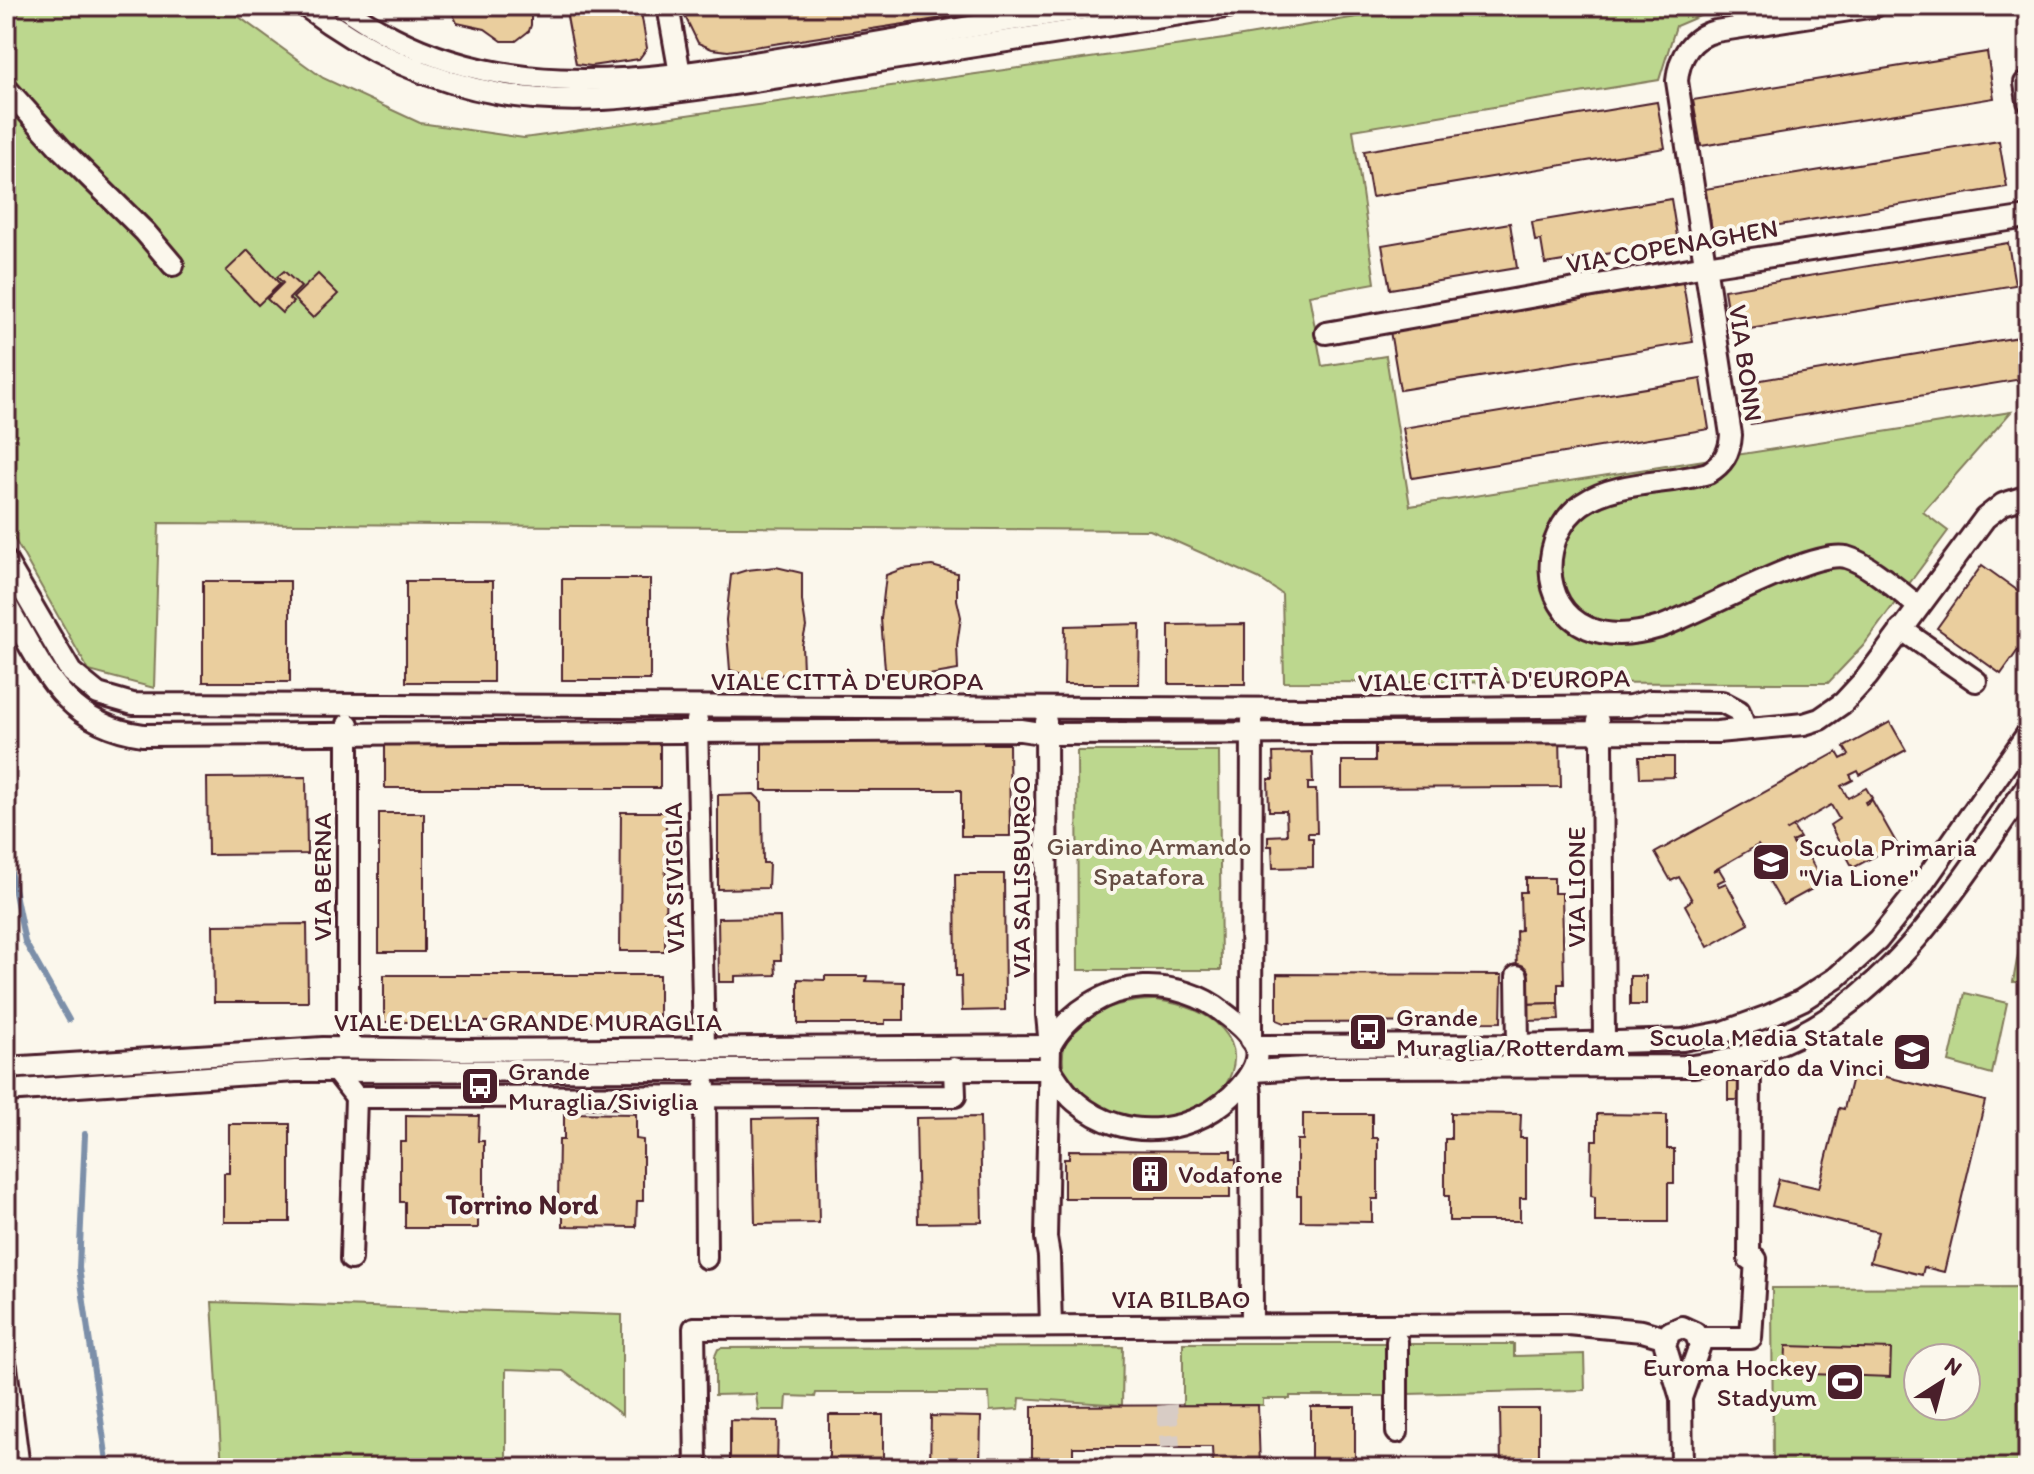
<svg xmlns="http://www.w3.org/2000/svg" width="2034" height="1474" viewBox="0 0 2034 1474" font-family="Itim,sans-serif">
<rect width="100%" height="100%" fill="#fbf7ec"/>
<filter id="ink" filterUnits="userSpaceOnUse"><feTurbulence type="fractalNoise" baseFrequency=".0125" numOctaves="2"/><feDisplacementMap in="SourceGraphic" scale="16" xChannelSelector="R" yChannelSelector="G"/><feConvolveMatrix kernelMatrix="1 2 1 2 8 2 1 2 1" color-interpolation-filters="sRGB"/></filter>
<g filter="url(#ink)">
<!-- green -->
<g fill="#bcd78e" stroke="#837b5c" stroke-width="2" fill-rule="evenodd">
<path d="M6,6h218l99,72 97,45 104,15 700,-99 199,-33h314l-21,3 -40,17 -17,54 -306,50 22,153 -66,12 13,71 64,-10 24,150 601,-94 -88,100 25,19 -85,115 -35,37 -544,-1 -2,-88 -24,-16 -108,-48 -991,-7 -5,165 -65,-17 -83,-147z"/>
<path d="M1077,751h142l2,219h-143z"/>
<path d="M2028,899v83h-15z"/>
<path d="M1965,993l42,10 -15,71 -43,-12z"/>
<path d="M1156,1000c132,19 78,135 -26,118 -16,-3 -31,-11 -44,-20 -11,-8 -22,-20 -23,-34 -5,-47 57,-65 93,-64z"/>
<path d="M2028,1287v181h-255l-1,-180zM1918,1358h48v48h-48z"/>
<path d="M212,1302l410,13v100l-59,-44 -57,-2v99h-284z"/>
<path d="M1183,1343h206v53h-99v3h-27v6h-80z"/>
<path d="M1406,1344h108v12l70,-2 1,36 -178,4z"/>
<path d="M1123,1347l-1,58 -102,-7 -1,11 -29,2 -1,-18h-173l-1,4 -28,-1 -1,14h-28l-2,-16 -41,1v-39l3,-7 4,-1z"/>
</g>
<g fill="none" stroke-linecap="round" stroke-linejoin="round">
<!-- stream -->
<g stroke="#7b8fa9" stroke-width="6">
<path d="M6,849l19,93 44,78"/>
<path d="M85,1134l-6,134 29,200"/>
</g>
</g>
<!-- building -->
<g fill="#eace9e" stroke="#4a1f2b" stroke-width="2">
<path d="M449,6h82v19l-2,6 -13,10h-14l-17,-12 -28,-6z"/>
<path d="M565,6h75l7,42 -8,11 -48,7 -15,-2z"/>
<path d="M680,6h289l-13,9 -13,3 -215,33 -16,-2 -14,-6z"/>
<path d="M1987,52l7,46 -293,48 -8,-46z"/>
<path d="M1657,102l8,46 -293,49 -8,-46z"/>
<path d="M1999,141l8,46 -294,49 -8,-47z"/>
<path d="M1671,199l7,43 -133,22 -4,-24 -6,1 -3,-19z"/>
<path d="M1510,223l7,45 -127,21 -8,-44z"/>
<path d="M2008,243l7,42 -284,47 -7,-42z"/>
<path d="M248,250l32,34 -22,21 -32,-34z"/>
<path d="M284,271l17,16 -12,12 4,3 -11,11 -15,-14 16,-16 -6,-6z"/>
<path d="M318,274l20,20 -25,24 -20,-20z"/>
<path d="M1683,283l10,59 -293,48 -10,-59z"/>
<path d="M2025,336l3,42 -278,46 -7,-41z"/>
<path d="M1701,379l8,50 -297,49 -9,-50z"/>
<path d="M1982,565l46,33v38l-27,38 -64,-46z"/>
<path d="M932,566l25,7v27l4,17 -4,28 1,25 -35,6 -20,-1 -18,-6 -4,-50 5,-44 16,-6z"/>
<path d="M776,567l26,6v28l4,26 -4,18 1,26 -35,6 -20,-1 -18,-6 -4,-50 5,-45 16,-5z"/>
<rect x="562" y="579" width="88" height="101"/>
<rect x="203" y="581" width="87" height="101"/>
<rect x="406" y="581" width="87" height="101"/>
<path d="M1140,624l-1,60h-75l1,-58z"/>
<path d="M1245,624v60h-76v-59z"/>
<path d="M1890,722l16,28 -46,25 -2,-4 -8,4 3,5 -12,6 7,12 18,-10 6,10 -7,4 1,2 6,-4 25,44 -44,24 -23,-43 9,-6 -8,-14 -45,26 7,-4 7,11 -8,4 2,3 6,-4 23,42 -40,22 -23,-40 7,-4 -9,-16 -45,26 6,-2 6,10 -8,4 2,3 7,-3 23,41 -41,23 -23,-42 7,-5 -13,-23 -8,4 -16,-28 182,-101 4,7 8,-4 -5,-8z"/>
<path d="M1560,735l1,52 -219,1v-27h33v-25z"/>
<path d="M984,739v5h25l1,92h-49v-46h-199v-50z"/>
<path d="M660,741v47h-275v-44z"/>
<path d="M1312,752l1,31h-5v7h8l1,43h-9v5h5v29l-40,1 -1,-22h-4v-10l19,-1 -1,-24h-17l-1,-32h6l-1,-26z"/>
<path d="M1639,757h35v20l-34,1z"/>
<path d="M306,777l1,77 -99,1 -1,-77z"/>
<path d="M754,794l8,8 1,61h6l-1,25 -50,1v-94z"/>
<path d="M621,812h45l-1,139h-45z"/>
<rect x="379" y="813" width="45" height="139"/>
<path d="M955,874h49l1,136 -43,1 -1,-35h-5z"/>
<path d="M1526,878h28v15h8l2,91h-6v19l-35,1 -6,-31 -1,-42 5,-1 -1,-38h6z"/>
<path d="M780,917l1,43h-6l1,15 -41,1v6h-16l-1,-64z"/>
<path d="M307,924l1,78h-94l-1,-77z"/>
<path d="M1277,974l225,1 -1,47 -217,1 -7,-3z"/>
<rect x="384" y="975" width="275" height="47"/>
<path d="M825,976h42l-1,5 38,1v38h-19v4h-87v-45l27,1z"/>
<rect x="1630" y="976" width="16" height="29"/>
<path d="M1558,1003l1,17 -32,1 -1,-17z"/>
<path d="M1854,1069l131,32 -41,171 -20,-5 -2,8 -52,-13 8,-30 -106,-26 7,-27 40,9 20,-80 5,1z"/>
<path d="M1728,1082h11l1,18h-12z"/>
<path d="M564,1113l72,1v25l7,1v61h-6l-1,26 -73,-1v-25h-5l1,-61h5z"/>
<path d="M1451,1113l70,1 -1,24h6v60h-6v23h-71v-25h-4v-57h6z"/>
<path d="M1303,1114h69v24h6v61h-6v23l-71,-1v-25h-4v-56h6z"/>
<path d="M1597,1114l70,1v34h7v34h-6v39h-73v-25l-4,-1 1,-56h5z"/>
<path d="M406,1115l73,1 -1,25h6v62h-6v25h-73v-26h-5v-60h6z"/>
<path d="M980,1117l2,105 -64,1 -2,-105z"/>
<path d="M817,1118l2,105 -64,1 -2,-105z"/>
<path d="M229,1124h61v98h-66v-49h5z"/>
<path d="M1069,1150l162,1v8h5v16h-6v23h-166v-39h5z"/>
<path d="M1786,1346l105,3 -1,28 -105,-4z"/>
<path d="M1258,1405l2,63h-47l-1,-21h-139v21h-41v-62z"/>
<rect x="1311" y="1407" width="44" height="61"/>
<path d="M1500,1409h39v59h-38z"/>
<rect x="829" y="1415" width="54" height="53"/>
<path d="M931,1416l50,1 -1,51h-50z"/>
<path d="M730,1420l48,1 -1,47h-47z"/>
<path d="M595,1461h49v4l20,1v2h-83v-4h14z"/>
</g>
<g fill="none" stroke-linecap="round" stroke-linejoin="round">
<!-- minor-tunnel -->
<path stroke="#d8ccc5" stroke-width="20" stroke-dasharray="20 10" stroke-linecap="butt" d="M1167,1405l3,42"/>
<!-- minor casing -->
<g stroke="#4a1f2b" stroke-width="26">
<g id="minor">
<path d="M305,6c58,44 124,76 196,88 72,12 140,3 211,-7 56,-8 111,-16 167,-26 117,-19 235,-36 353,-55"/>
<path d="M342,6c146,106 303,75 467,48 98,-16 196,-34 294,-48"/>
<path d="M668,6l14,79"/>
<path d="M1875,6l-159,25c-25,6 -37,26 -39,50l54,354c-1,18 -8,29 -23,38 -40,12 -91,7 -126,31 -41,29 -45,102 6,124 23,10 49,6 72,-1 40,-14 152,-78 186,-70 22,6 53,34 72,49"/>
<path d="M2025,83l3,18"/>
<path d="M6,88l55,61 84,83 28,33"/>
<path d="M1326,333l380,-67 322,-49"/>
<path d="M6,561l65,111 27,22 35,10 1218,5 279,-3 20,-5 72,1 17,9 6,17"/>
<path d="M6,604c37,63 56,120 137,131l878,-5 26,4 670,-2 87,-8 16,-5 23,-16 24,-26 118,-159 18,-14 25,-8"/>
<path d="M1901,629l75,52"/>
<path d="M697,720l7,328"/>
<path d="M1046,721l1,294 3,31 -4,192 3,18 2,70"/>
<path d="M1598,721l-2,12 6,8 2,302"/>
<path d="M348,724v324"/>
<path d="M1517,976l1,69"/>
<path d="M1251,1040l1,-320"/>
<path d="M1255,1046l263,-1 165,-5 41,-8 44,-16 34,-16 34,-22 42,-38 43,-54 107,-153"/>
<path d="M6,1068l317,-20 139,2 588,-4"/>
<path d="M1050,1069c8,12 15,24 26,33 50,43 122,33 164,-15 9,-10 19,-23 16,-38 -4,-15 -20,-27 -32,-36 -22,-18 -51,-27 -80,-26 -38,2 -76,25 -94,59"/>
<path d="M335,1070l21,27 599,-1 -1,-28"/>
<path d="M1252,1071l73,-4 368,-1c172,-20 246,-154 335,-281"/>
<path d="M1249,1076l2,19 1,230"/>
<path d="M705,1086l1,172"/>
<path d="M6,1091l289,-20 755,-2"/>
<path d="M351,1259l5,-162"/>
<path d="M1699,1338h52l5,-79h-7l1,-205"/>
<path d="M6,1367l13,101"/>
<path d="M1681,1398l19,-53 -5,-12 -13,-6 -12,5 -5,13 16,53 1,70"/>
<path d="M1397,1432v-91"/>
<path d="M696,1468l-2,-140 874,-4 74,7 24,7"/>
</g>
</g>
<!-- minor -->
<use href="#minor" stroke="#fbf7ec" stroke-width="20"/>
</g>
</g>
<!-- icons -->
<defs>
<g id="school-square" transform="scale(2)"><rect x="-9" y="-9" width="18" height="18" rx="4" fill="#4a1f2b" stroke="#fbf7ec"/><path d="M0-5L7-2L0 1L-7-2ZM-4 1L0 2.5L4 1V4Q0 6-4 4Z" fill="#fff"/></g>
<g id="bus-square" transform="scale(2)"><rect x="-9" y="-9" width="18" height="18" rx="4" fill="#4a1f2b" stroke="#fbf7ec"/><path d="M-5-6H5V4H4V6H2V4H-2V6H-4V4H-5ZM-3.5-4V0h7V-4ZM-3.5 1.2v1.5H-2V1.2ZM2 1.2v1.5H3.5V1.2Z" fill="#fff"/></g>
<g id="building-square" transform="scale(2)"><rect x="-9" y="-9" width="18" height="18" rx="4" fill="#4a1f2b" stroke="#fbf7ec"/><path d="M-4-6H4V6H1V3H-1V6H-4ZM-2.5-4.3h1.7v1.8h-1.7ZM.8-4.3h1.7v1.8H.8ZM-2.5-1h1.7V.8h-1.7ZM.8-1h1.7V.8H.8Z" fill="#fff"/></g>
<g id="stadium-square" transform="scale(2)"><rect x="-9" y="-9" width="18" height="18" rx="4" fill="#4a1f2b" stroke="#fbf7ec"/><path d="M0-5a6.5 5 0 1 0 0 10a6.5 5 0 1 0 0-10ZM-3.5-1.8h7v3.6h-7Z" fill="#fff"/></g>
</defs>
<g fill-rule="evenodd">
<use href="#school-square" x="1771" y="862"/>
<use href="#bus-square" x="1368" y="1032"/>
<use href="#school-square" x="1912" y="1052"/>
<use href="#bus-square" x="480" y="1086"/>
<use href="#building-square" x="1150" y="1174"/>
<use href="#stadium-square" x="1845" y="1382"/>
</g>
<g text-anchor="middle" stroke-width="8" stroke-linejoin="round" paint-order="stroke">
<!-- street labels -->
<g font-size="26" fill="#4a1f2b" stroke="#fbf7ec">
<text transform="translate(1672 246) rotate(-10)" y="9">VIA COPENAGHEN</text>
<text transform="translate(1746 363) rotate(82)" y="9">VIA BONN</text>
<text transform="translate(1494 680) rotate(-1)" y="9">VIALE CITTÀ D'EUROPA</text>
<text x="847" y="690">VIALE CITTÀ D'EUROPA</text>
<text transform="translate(322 877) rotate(-90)" y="9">VIA BERNA</text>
<text transform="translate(1021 877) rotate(-90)" y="9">VIA SALISBURGO</text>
<text transform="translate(674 878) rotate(-91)" y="9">VIA SIVIGLIA</text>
<text transform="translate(1576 887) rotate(-90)" y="9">VIA LIONE</text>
<text x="528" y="1031">VIALE DELLA GRANDE MURAGLIA</text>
<text x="1181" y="1308">VIA BILBAO</text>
</g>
<!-- park labels -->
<g font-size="26" fill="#664d44" stroke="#fbf7ec">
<text x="1149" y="855">Giardino Armando<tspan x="1149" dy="30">Spatafora</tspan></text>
</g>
<!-- poi labels -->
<g font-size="26" fill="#4a1f2b" stroke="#fbf7ec" text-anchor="start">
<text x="1799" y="856">Scuola Primaria<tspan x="1799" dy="30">"Via Lione"</tspan></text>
<text x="1396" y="1026">Grande<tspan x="1396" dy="30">Muraglia/Rotterdam</tspan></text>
<text x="1884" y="1046" text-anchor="end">Scuola Media Statale<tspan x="1884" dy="30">Leonardo da Vinci</tspan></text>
<text x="508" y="1080">Grande<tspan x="508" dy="30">Muraglia/Siviglia</tspan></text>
<text x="1178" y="1183">Vodafone</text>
<text x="1817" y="1376" text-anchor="end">Euroma Hockey<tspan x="1817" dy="30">Stadyum</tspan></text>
</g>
<!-- neighbourhood labels -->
<g font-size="28" font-weight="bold" fill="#4a1f2b" stroke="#fbf7ec">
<text x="522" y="1214">Torrino Nord</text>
</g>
</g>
<!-- margin -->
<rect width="2034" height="1474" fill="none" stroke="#fbf7ec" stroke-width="32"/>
<rect x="16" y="16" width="2002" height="1442" fill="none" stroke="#4a1f2b" stroke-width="3" filter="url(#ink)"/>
<!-- north arrow -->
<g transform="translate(1942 1382) rotate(36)"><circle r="38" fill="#fbf7ec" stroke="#b4a19f" stroke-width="2"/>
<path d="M0-6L14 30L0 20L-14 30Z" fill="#4a1f2b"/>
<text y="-12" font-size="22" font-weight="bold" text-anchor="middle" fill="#4a1f2b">N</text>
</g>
</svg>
